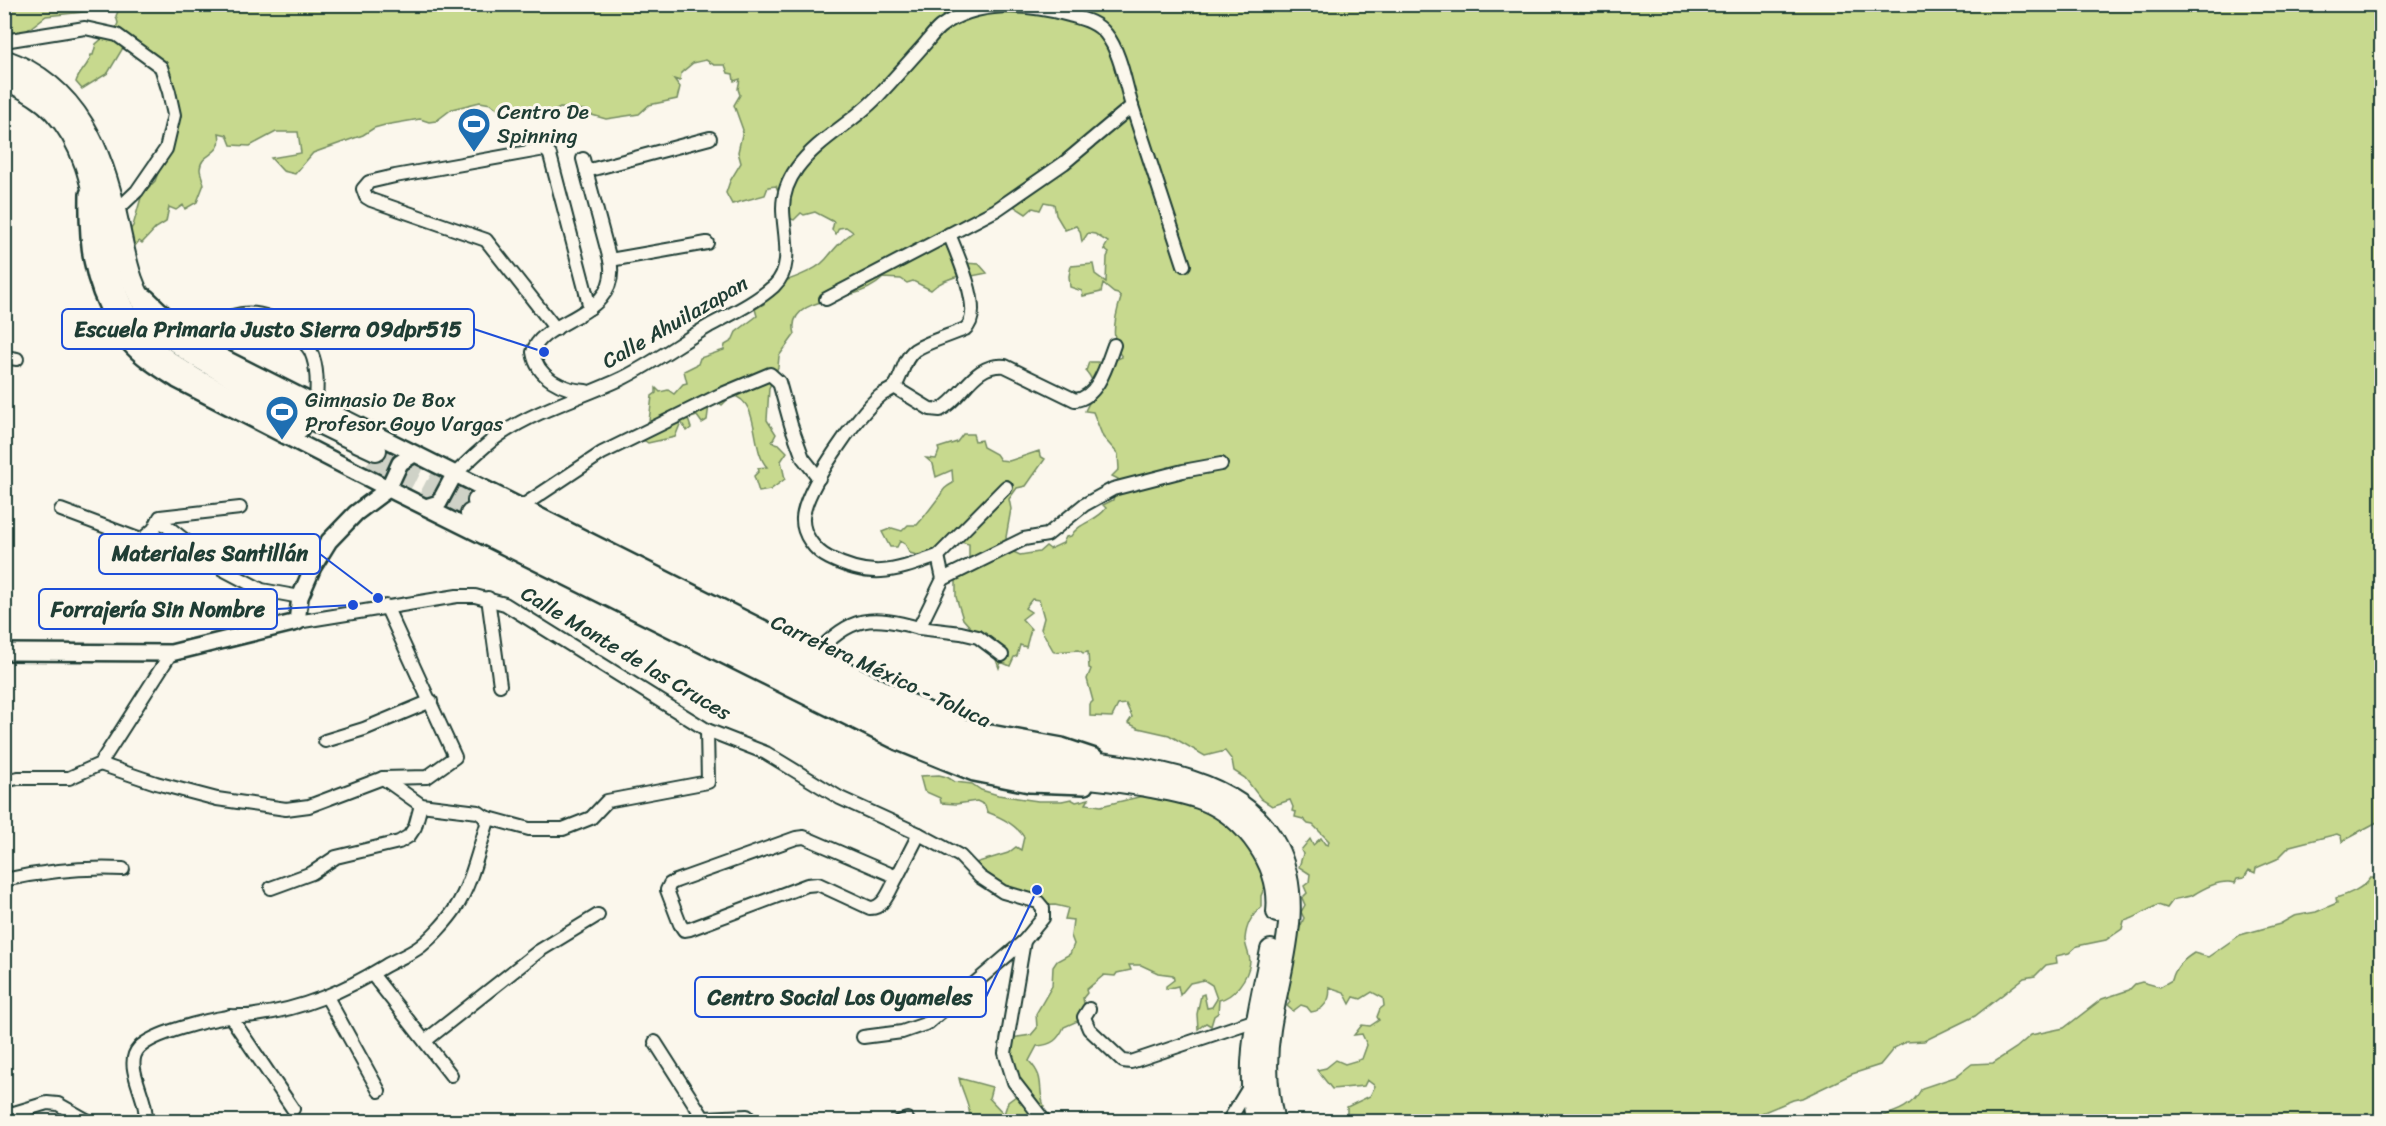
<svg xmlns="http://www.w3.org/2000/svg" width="2386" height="1126" viewBox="0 0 2386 1126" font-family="Sriracha,sans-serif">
<rect width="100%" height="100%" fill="#fbf7ec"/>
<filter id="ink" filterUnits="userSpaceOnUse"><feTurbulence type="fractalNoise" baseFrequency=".0167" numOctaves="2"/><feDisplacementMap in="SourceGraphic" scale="12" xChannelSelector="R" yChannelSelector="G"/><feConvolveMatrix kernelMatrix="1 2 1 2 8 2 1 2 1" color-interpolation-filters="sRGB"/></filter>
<g filter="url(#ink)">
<!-- green -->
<g fill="#c7d98e" stroke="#738b61" stroke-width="1.5">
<path d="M121,4l2260,1v815l-32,17 -7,5 -1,-6 -4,-2 -47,12 -13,13 -21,9 -1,5 -6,-3 -5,8 -7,1 -2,4c-14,-4 -31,5 -42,12 -5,2 -14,3 -20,5l-6,8 -9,-3c-12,5 -22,14 -34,16l-2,8 -16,11 -29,6 -8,7 -13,3 1,7 -11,2 -11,11 -11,2 -49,38 -51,25 -18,1 -12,6 -14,17 -28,9 -50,24 -9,2 -41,17 -5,4h-400v-14l23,-11 5,-10 -8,-6 -3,6 -32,3 -15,-19 9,-2 10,-8 9,4 17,-5 5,-14 -5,-11 -8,1 8,-10 8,1 9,-6 -2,-3 3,-8 4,-3 -1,-8 -11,-6 -11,7 -7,-2 -4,7 -6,-12 -15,-5c3,12 -6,24 -18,25l-4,-5 -6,-2 -8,6 -6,-5 3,-4 -5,-10 10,-53 9,-21 -3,-6 4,-7 -3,-7 5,-5 -3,-7 5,-4 1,-8 -11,-7 4,-13 -2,-4 9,-11 3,6 8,-7 4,6 3,1 1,-4 -16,-16 -5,-1 -5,-5 -8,-2 1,-5 -4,-1 1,-4 -3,-7 -18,6 -11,-7 -16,-21 -11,-7 -2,-11 -7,-9 -20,5 -36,-21 -31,-7 -10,-5 4,-6 -6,-13 -8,1 -6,12 -22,-1v-12l3,-3 -6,-22 4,-10 -2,-1 -1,-16 -5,1 -4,-3 -25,2 -13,-23 3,-11 -5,-18 -7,-1 -7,9 6,4 -9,7 9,10 -5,18 -6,-2 -3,11 -3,1 -4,9 -9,-4 -2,6 -5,-14 -31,-35 -7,-22v-16l13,-13v-24l-17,-4 -25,18 -17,-5 -5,-9 -5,-3 -3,6h-7l-8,-15 10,-4 10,3 6,-6h9c7,-8 13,-16 19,-24 8,-9 4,-11 17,-18l-1,-13 -16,7 -3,-13 -7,-6 10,1 3,-8 -1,-3 19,-6 6,-8h10l2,7 6,-1 2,7 13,7 4,6 9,1 30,-10 1,5 5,3 -19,27 -9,2 -8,11 2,10 -5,28 1,9 4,5 9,4 19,-3 7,-6 4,3 13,-6 3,-6 5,-1c8,-14 27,-15 35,-28l-3,-3 10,-5 5,-21 -6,-3 7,-7 -1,-15 -15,-17 -10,-25 -8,-1c8,-16 14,-25 1,-40l3,-9h9l1,3 7,4 7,-8 9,-4c-13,-16 -7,-41 -1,-59l-3,-4 -4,-1 -11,-9 -2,8 -18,4 -1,-5 -12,-4 -1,-11 2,-10 22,-2 2,10 11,8 1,-25 2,-4 -5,-4 4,-7 -13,-8 -7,-1 -6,9 -2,-11 -4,-5 -11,4 -9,-15 -2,-11 -10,-2 -4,8 -7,-2 -7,6 -17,-11 -59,27 14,33 15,1 8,9 -20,4 -3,-2c-11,2 -25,7 -33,15l-18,-9 -6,2 -6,-4 -18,-1c-9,9 -21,14 -34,17 -19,5 -63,9 -54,39l-16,22 -1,11 -9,21 -2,32 9,14 -4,8 7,2 8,8 -6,9 4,18 -15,11 -11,2 -5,-16 5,-5 -1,-3 9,-1c-17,-18 -6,-65 -35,-72l-10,10 -4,-3 -9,3 -2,15 -5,3 -5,-7 -9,3 3,9 -4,3 -6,-9 -6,15 -27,6 -3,-2h-9l13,-20 3,-25 4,-3v-5l4,4 8,-2 6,4 9,-10 4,-1 -3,-12 14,-7 2,-6 24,-8 1,-5 7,-4 4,-9 21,-16 -2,-7 9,-5 -4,-15 6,-6 4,3c16,-5 45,-14 56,-27 10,-12 15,-18 27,-27l-7,-5 -7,1 -3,6 -4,-4 2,-8 -19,-10 -11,3 -3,-2 -7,7 -14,-5 1,-17 -5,-12 -8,1 -3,8 -33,9 -6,-11 4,-12 11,-18 -3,-11 5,-22 -9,-25 6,-10 -2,-6 2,-10 -6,2 -1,-7 -5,-1 -3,-8h-11l-8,-5 -13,3 -12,10 -1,8 -6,-2 6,8 -3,12 -28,6 -10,9 -33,5 -14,-4 -7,-5 -25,-2 -9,5 -6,1 -21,-6 -24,3 -9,-7 -11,-2 -28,7 -16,12 -7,1 -9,-3 -35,6 -11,3 -11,7 -50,18 -18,21 -12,-3 -12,-13 30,-5 -3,-21h-22l-26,14 -19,-1 -4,-10 -8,-2c5,24 -18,18 -19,36 0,4 3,11 4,15l-7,18 -12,7 -2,-4 -7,5 -7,-3 -3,15 -10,6 -14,15 -3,-2 -5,6 -6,-14 5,-7 9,-32 13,-13 9,-24 3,-40 5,-26 -5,-26 -16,-14 -17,-11 -10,6 -16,27 -26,16 -6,-7c3,-11 13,-16 15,-27h2l3,-11 15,-13 2,4 5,-12 -2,-7z"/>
<path d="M12,5v-1l85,1 -4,6 -47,5 -20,15 -17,2 -1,-23z"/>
<path d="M939,775l8,2 8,5 17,2 9,6 17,5 40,6h24l9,-2 5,3 13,-3 -3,5 15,2 46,-11 12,5 14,-3 15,4 57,32 21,51 -5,12v11c-9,8 -15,19 -16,32 0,8 5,16 5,23 -2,16 -16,35 -31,38l-1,13 -4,3 -3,10 -5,-3 -8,6 -1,-15 4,-19 3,-1 3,14 5,-1 5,-8 -5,-14 -8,-5 -14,3 -10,12 -2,-9 -12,3v-3l8,-6 -1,-5 -15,-2 -17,-8h-12l2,5 -14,3 -2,3 -11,-1 -18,15 1,3 -4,5 2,11 -3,10 -18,8c-6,13 -12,18 -27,19l-8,15c17,18 8,26 15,45l-5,6v10l-72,-1 3,-3c0,-15 -8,-25 -11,-40l33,9 -3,11 15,16 4,-12 8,-6 -8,-43 3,-15 20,-3 6,-7 -1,-14 16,-28 1,-19 4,-6 13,-7 4,-10 -3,-8 2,-16 -8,-1 3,-11 -13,-3 -17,1 -65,-37 2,-6 33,-10 8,-6 5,3 3,-13c-9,-13 -23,-20 -37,-25l-2,-7 -8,-4 -21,3 -15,-1 -1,-5 -16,-7 -4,-15z"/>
<path d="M2381,872v249h-513c24,-9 41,-9 54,-33l33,-11 17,-13 21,-1 23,-15 15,-13 33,-7 38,-29 27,-9 6,-6 7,-2 18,5 12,-7c3,-13 11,-20 22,-27l14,4 32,-22 40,-11 14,-8 22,-4 21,-9 -1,-5c11,-3 28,-10 34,-20h8z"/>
</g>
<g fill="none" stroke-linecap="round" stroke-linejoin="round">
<!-- primary-tunnel -->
<g stroke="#cfd2c7" stroke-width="20" stroke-dasharray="20 10" stroke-linecap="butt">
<path d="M376,450l102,51"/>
<path d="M369,461l102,53"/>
</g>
<!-- minor casing -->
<g stroke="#1f3d34" stroke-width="16">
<g id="minor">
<path d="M4,41l81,-13 32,7 44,32 8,25 5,23 -8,34 -29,42 -21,20"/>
<path d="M1132,106l52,159"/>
<path d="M583,159l27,101c12,57 -68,58 -77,92 4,26 30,38 53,39"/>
<path d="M586,171l124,-33"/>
<path d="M610,260l97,-17"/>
<path d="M556,329l-70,-89 -115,-40 -5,-3 -3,-8 6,-7 26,-6 150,-27 5,6 40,153"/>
<path d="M194,343c29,-32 63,-41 98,-12 6,6 15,13 19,21 7,16 6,34 5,51"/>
<path d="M4,357l13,2"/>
<path d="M894,387l36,22 10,1c24,-13 33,-47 65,-44l70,34c23,-2 32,-36 39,-55"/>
<path d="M454,475c15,-14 30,-30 47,-41 38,-25 82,-37 122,-56 30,-15 57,-35 86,-52 22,-12 46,-23 65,-40 21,-20 9,-53 9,-78 0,-14 6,-29 14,-40 21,-29 54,-44 79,-70 16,-17 32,-35 48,-53 5,-6 10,-13 16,-18 36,-27 88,-24 129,-12 14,4 28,7 37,19 15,19 19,50 26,72l-68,57 -68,47 -170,89"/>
<path d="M521,507l81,-54 118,-58 50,-21 9,8 12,43 12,33 16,20"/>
<path d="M61,510l80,30 13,-11 6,-12 80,-9"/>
<path d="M159,520l63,49 40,21 38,7"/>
<path d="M938,556l68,-69"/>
<path d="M943,579l81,-40 23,-4 37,-30 29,-16 70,-18 38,-7"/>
<path d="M488,598l12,87"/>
<path d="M297,622l160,-26h18l30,8 202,126 59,23 74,45 79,36 41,22 20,21 23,15 35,10 5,6v10l-19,23 -96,82 -26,9 -39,5"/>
<path d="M919,628l42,5 17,4 24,18"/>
<path d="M815,655c35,-40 57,-40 104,-27l24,-49 -5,-23c-44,15 -65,24 -109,2 -14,-7 -27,-24 -26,-40 2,-29 54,-103 77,-122 4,-4 11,-5 15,-10 8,-11 8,-27 20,-36 14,-9 34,-14 50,-21 20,-15 -8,-75 -16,-95"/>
<path d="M325,741l39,-12 67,-28"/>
<path d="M100,764l56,19 61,16 69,10 23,-3 74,-28 44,-1 28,-20 -69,-151"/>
<path d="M383,778l38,27 57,7 7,5"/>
<path d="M4,781l14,-3h51l31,-14 71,-111"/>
<path d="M897,877c-7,12 -12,31 -27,31l-52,-24 -11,1 -117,44 -6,1 -4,-6 -13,-34 3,-6 6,-3 120,-43 8,-1 93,40 22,-43"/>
<path d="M4,880c40,-9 78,-13 119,-11"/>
<path d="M271,888l41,-15 24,-16 63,-15 10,-6 6,-9 6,-22"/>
<path d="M1024,941l-19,112 9,29 31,40"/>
<path d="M372,974l79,101"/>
<path d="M327,997l52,94"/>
<path d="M1089,1009l-5,8 5,12 34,32 8,1 125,-42"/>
<path d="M230,1016l63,93"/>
<path d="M425,1041l114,-90 59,-36"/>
<path d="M655,1042l51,80"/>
<path d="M4,1116l43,-13 11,1 32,18"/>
<path d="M704,1118l43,-2"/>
<path d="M145,1122c5,-23 -23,-56 -6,-74 14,-15 68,-28 89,-31 9,-2 18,0 27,-2 48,-6 89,-24 130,-49 12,-7 26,-12 36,-20 11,-9 26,-25 34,-37 16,-24 23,-57 32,-85l-2,-7 44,12h34l28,-11 16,-17 101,-19 -1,-52"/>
<path d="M899,1122l8,-3"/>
<path d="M1228,1122l23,-38"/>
</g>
</g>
<!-- tertiary casing -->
<g stroke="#1f3d34" stroke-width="20">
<g id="tertiary">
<path d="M88,194c-1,49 3,87 28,129 4,7 8,15 13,20 13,15 31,26 48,37l220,113 501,249 76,31 55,11 56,2"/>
<path d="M146,297l48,46 710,356 57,27 18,5 83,15 33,11"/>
<path d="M426,507l13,-4 15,-28"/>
<path d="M4,652l167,1 126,-31 3,-25 13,-30 16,-26 27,-28 32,-24 12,-26 14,-9"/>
</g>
</g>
<!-- primary casing -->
<g stroke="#1f3d34" stroke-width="24">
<g id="primary">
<path d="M4,60c74,26 99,93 114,163 8,36 12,66 36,97 21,27 54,43 84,60 45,26 90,48 138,70"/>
<path d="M4,78c18,10 36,18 50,33 57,60 34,154 82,219 36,48 110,73 163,98"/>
<path d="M478,501c120,60 240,122 361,179 29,14 57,27 85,40 21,10 42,21 65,27 86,22 241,7 287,99 30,58 3,123 -6,183 -5,32 -4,61 4,93"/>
<path d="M471,514l477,237c65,24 135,23 203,36 17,3 36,6 53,13 42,17 78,65 73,112"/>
<path d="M1257,1122c-14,-59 3,-115 14,-172"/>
</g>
</g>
<!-- minor -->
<use href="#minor" stroke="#fbf7ec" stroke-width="12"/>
<!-- tertiary -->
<use href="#tertiary" stroke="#fbf7ec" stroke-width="15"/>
<!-- primary -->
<use href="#primary" stroke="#fbf7ec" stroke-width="20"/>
</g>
</g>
<!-- icons -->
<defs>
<g id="stadium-pin" transform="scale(1.725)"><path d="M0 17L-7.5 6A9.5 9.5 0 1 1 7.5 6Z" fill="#1f6fb2" stroke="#fbf7ec"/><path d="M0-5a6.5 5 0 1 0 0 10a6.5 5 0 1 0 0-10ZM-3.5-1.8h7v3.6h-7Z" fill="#fff"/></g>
</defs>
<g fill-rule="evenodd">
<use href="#stadium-pin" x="474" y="124"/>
<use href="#stadium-pin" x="282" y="412"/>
</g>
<g text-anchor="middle" stroke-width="6" stroke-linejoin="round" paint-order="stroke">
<!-- poi labels -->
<g font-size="21" fill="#1f3d34" stroke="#fbf7ec" text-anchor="start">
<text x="497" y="119">Centro De<tspan x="497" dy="24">Spinning</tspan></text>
<text x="305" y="407">Gimnasio De Box<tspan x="305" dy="24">Profesor Goyo Vargas</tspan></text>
</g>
<!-- street labels -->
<g font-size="21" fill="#1f3d34" stroke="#fbf7ec">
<text transform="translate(675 322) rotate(-30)" y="7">Calle Ahuilazapan</text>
<text transform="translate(626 653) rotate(31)" y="7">Calle Monte de las Cruces</text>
<text transform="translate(881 671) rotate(25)" y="7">Carretera México - Toluca</text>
</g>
</g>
<!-- callouts -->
<path fill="none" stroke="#1d4ed8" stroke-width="2" d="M544 352L474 329M378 598L320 554M353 605L277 609M1037 890L986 997"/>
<g fill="#1d4ed8" stroke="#fbf7ec" stroke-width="2">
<circle cx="544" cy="352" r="6"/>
<circle cx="378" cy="598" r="6"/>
<circle cx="353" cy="605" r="6"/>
<circle cx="1037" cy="890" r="6"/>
</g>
<g fill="#fbf7ec" stroke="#1d4ed8" stroke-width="2">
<rect x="62" y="309" width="412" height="40" rx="6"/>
<rect x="99" y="534" width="221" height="40" rx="6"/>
<rect x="39" y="589" width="238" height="40" rx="6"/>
<rect x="695" y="977" width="291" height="40" rx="6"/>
</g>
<g font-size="22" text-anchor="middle" font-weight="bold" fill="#1f3d34">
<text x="268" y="337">Escuela Primaria Justo Sierra 09dpr515</text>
<text x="210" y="561">Materiales Santillán</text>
<text x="158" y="617">Forrajería Sin Nombre</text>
<text x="840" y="1005">Centro Social Los Oyameles</text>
</g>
<!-- margin -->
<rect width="2386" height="1126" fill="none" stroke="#fbf7ec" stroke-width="24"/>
<rect x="12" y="12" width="2362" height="1102" fill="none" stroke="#1f3d34" stroke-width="2" filter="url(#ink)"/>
</svg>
